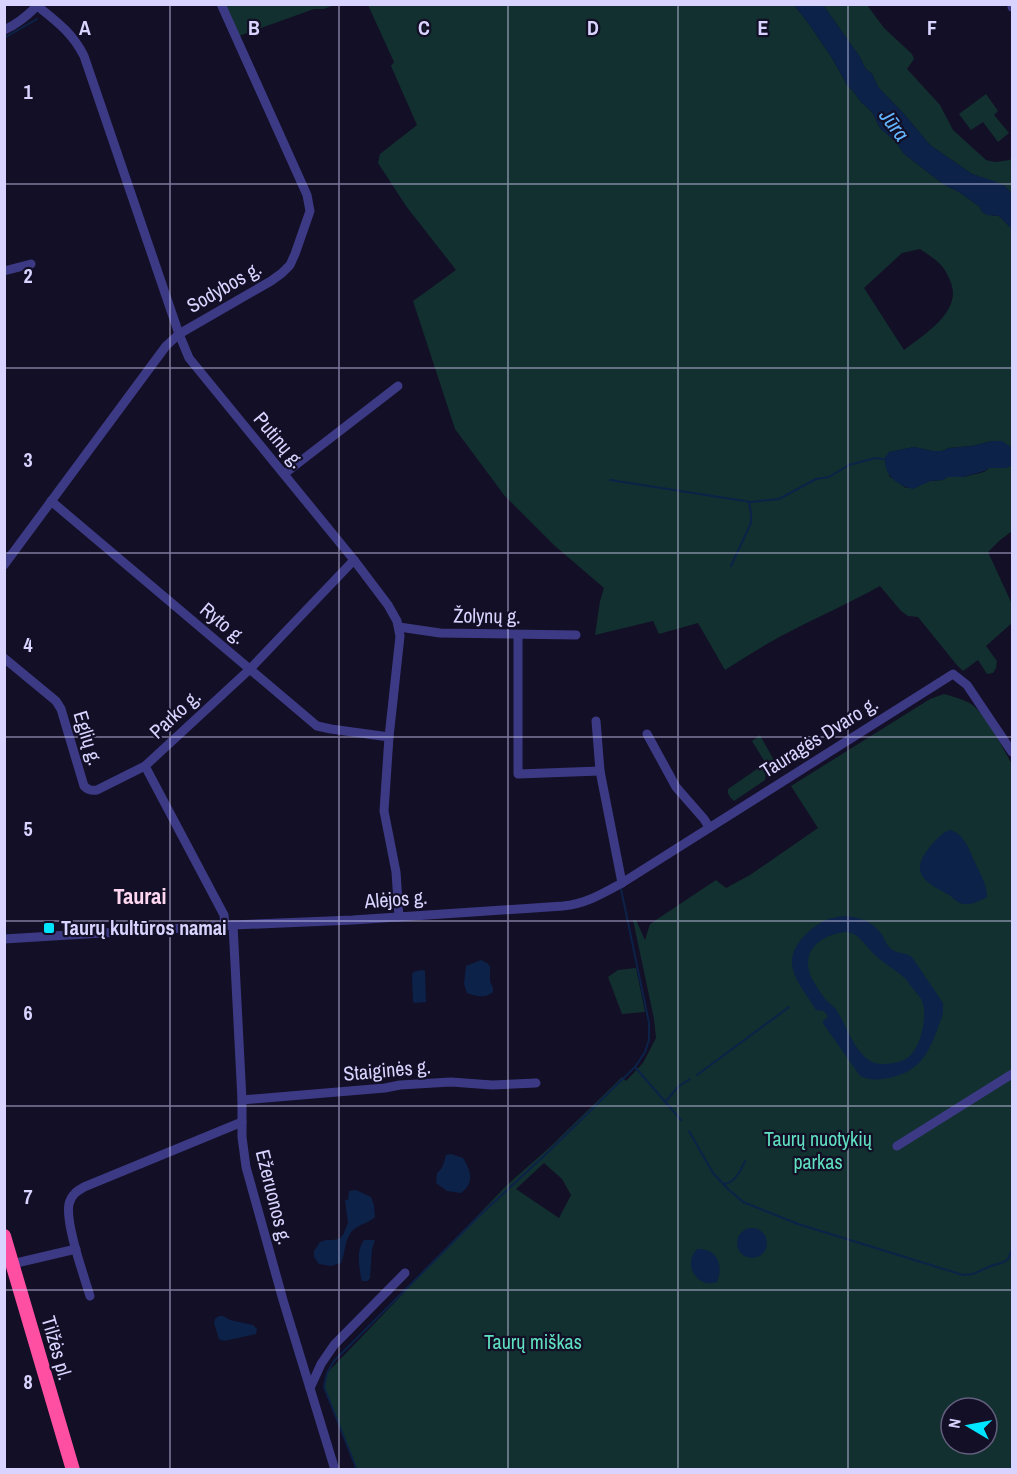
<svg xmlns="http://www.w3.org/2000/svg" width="1017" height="1474" viewBox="0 0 1017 1474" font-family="'Archivo Narrow',sans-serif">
<rect width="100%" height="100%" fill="#130f26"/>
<!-- green -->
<g fill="#12302f" fill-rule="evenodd">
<path d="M222,5h112l-10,4h-10l-78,28z"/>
<path d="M368,5h426l15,19 23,34 15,27 6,6 8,11 11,10 8,16 17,15 6,10 40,31 16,8 21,15 2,5 12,4h5l13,13v219l-10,-6 -9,-1 -21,5 -23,2 -7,3h-10l-18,-4 -25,5v24l17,12 24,-7 13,-1 4,-3h16l21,-5 5,-4h17l6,-3v66l-13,10 -11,11 23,50 1,21 -26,23 11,15 -1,7 -3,5 -6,1 -9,-14 -15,11 -7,-7 -38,-47 -10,-1 -7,-5 -21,-25c-30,17 -61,30 -91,46 -22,11 -43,25 -64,38l-27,-47 -39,11 -6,-13 -58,14 5,-34 4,-13 -49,-42 -51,-51 -49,-66 -42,-128 43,-31 -50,-64 -28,-43 2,-9 37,-29 -26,-59 3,-4zM920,249c7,5 14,9 19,14 6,6 9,12 12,20 11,29 -28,52 -47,67l-40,-62 38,-35z"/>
<path d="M823,5h44l17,23 28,26 2,5 -7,10 33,36 13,25 33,30 9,2 15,-2 2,-3v37l-7,-8 -33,-12 -42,-29 -27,-32 -25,-26 -6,-13 -7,-6 -5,-11z"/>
<path d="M986,94l12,17 -4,4 15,18 -11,9 -15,-20 -12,8 -12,-16z"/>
<path d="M944,694c10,3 19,5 27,10 16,11 31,43 41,60v705h-655l-33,-82 3,-14 180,-188 42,-37 73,-71 4,4 17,-18 13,-25 -2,-19 -21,-99h3l9,20 5,-16 66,-44 10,8 24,-13 68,-47 -27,-42 139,-87zM544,1163l18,16 9,16 -12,23 -43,-29zM951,1408h36v36h-36z"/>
<path d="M760,735l16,29 -10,8 -1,8 -31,21c-4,-4 -7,-7 -6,-12l29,-20 8,-7 -13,-21z"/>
<path d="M636,968l9,44 -23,2 -14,-37 10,-7z"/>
</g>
<!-- water -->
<g fill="#0c2248" fill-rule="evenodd">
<path d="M794,5h29l37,52 5,11 7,6 6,13 25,26 27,32 42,29 22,7 11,5 7,8v35l-13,-13 -12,-1 -5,-3 -2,-5 -21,-15 -16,-8 -40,-31 -6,-10 -17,-15 -8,-16 -11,-10 -8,-11 -6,-6 -15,-27 -23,-34z"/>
<path d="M993,441h9l10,7v17l-6,3h-17l-5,3 -21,6h-16l-4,3 -13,1 -17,8c-17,-4 -30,-15 -28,-32l4,-5 25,-5 18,4h10l7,-3 23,-2z"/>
<path d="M950,830c14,4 18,17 24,30 5,12 13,23 13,37 -8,4 -18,10 -27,6 -4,-1 -7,-6 -11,-8 -22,-12 -41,-21 -20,-47 6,-7 12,-15 21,-18z"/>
<path d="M844,916c14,1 26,4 35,15 5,5 6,12 11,17 6,6 15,4 22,9l31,46v10l-1,4c-11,29 -17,52 -49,60 -11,3 -23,4 -33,-1l-38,-54 6,-5 -4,-6 -8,-1c-7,-12 -19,-26 -23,-40 -6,-20 13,-39 29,-48 7,-4 14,-5 22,-6zM846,932c5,1 9,2 12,5 7,6 12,14 19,20 9,8 20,14 29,22 3,4 5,8 8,11 3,4 6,6 8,11 6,15 -1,49 -16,58 -7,4 -18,5 -26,5 -23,-2 -33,-38 -44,-55 -3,-3 -7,-6 -10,-9 -6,-7 -11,-16 -15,-23 -11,-27 11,-43 35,-45z"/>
<path d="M481,960l6,3 3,3v15l3,7v4c-8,7 -17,4 -26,1l-3,-9 2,-18z"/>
<path d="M422,970l3,1 1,31 -12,1 -1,-2 -1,-26 1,-3z"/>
<path d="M451,1154l12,4c8,13 12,25 -2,35l-14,-2 -11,-8 1,-10c6,-4 7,-11 9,-18z"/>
<path d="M356,1190l15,7 3,8 1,12c-6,6 -15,7 -22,13 -9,9 -7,22 -12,33l-10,3 -12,-2 -5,-7v-6l6,-9 6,-2h6l7,-1 4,-4 5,-12 -3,-23h3l1,-9z"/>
<circle cx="752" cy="1243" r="15"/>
<path d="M364,1240h11l-3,9 -2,29 -2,3h-6l-1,-3c-2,-13 -5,-27 3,-38z"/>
<path d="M697,1249c20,-1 27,16 20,33 -20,7 -35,-18 -20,-33z"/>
<path d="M219,1316h4l7,4 23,5 4,4 -1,5 -32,7 -5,-2 -5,-16 1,-4z"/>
</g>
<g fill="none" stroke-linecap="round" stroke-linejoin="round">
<!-- stream -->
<g stroke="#0c2248" stroke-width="2">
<path d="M54,5l1,-1"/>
<path d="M4,38l33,-19"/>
<path d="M610,480l141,22 28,-3 37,-20 13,-2 20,-12 26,-7 9,1"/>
<path d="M731,566l20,-43v-9l-2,-12"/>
<path d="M635,1067l46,53"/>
<path d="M697,1075l92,-68"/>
<path d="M666,1101l13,-15 11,-7"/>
<path d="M689,1131l24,42 14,15 16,14 55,22 165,51 10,-1 18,-8 13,-4 4,-3 4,-9"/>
<path d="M724,1184c11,-1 17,-13 21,-23"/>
<path d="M357,1470l-33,-83 3,-14 7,-12 145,-145 66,-61 90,-88 10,-15 4,-12v-17l-28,-134"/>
</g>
<!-- minor -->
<g stroke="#3d3a85" stroke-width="9">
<path d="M35,4c21,17 37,28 49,52l95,278 10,24 165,202 34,45 9,16 3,15 -11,101 -5,74 12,61 3,45"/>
<path d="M1012,4v3"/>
<path d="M4,30c14,-6 23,-14 33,-24"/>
<path d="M4,271l27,-7"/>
<path d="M284,474l114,-88"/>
<path d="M51,501l266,225 14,3 58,8"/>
<path d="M4,565l162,-219 13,-12 92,-53 11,-8 8,-8 5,-11 15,-43 -3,-16 -86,-191"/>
<path d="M399,627l41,6 136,2"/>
<path d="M518,635v139l82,-3"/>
<path d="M4,658l52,43 5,8 23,77c4,4 7,5 13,4l48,-24"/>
<path d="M596,721l4,50 22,112"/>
<path d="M647,734l29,53 28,32 5,8"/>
<path d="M233,925l9,175v37l4,30 37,133 52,170"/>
<path d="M225,926l-1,-11 -79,-149 105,-97 104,-109"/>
<path d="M4,939l229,-14 120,-5 210,-14c22,-2 39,-12 59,-23l331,-209 14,11 45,67"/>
<path d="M242,1100l143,-12 15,-3 51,-3 41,3 44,-2"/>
<path d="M897,1146l115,-72"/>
<path d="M12,1264l64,-15"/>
<path d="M90,1296c-6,-20 -25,-73 -21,-92 2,-9 8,-13 15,-17l158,-65"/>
<path d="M310,1388l11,-24 13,-19 71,-72"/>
</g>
<!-- highway -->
<path stroke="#ff4fa3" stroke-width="14" d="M4,1236l69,234"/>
</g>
<!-- grid -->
<path fill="none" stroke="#d9d4ff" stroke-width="1.5" stroke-opacity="0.55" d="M170,4v1466M339,4v1466M508,4v1466M678,4v1466M848,4v1466M4,184h1008M4,368h1008M4,553h1008M4,737h1008M4,921h1008M4,1106h1008M4,1290h1008"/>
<!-- markers -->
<rect fill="#00e5ff" stroke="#130f26" stroke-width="2" x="43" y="922" width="12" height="12" rx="3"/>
<g text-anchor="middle" stroke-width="4.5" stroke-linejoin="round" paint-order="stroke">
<!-- street labels -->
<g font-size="20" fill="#d9d4ff" stroke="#130f26">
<text transform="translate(224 287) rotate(-30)" y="7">Sodybos g.</text>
<text transform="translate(279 440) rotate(50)" y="7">Putinų g.</text>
<text transform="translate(487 616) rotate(1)" y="7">Žolynų g.</text>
<text transform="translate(223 623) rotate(40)" y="7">Ryto g.</text>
<text transform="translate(175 714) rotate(-43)" y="7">Parko g.</text>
<text transform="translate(819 737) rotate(-32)" y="7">Tauragės Dvaro g.</text>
<text transform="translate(88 738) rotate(73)" y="7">Eglių g.</text>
<text transform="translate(396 899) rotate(-4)" y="7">Alėjos g.</text>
<text transform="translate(387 1070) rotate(-5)" y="7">Staiginės g.</text>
<text transform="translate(274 1197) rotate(76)" y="7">Ežeruonos g.</text>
<text transform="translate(57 1348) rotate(74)" y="7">Tilžės pl.</text>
</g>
<!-- poi labels -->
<g font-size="20" font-weight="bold" fill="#d9d4ff" stroke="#130f26" text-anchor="start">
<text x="61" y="935">Taurų kultūros namai</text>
</g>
<!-- park labels -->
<g font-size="20" fill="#5fe0c0" stroke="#130f26">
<text x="818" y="1146">Taurų nuotykių<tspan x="818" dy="23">parkas</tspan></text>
<text x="533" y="1349">Taurų miškas</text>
</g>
<!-- water labels -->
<g font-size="21" font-style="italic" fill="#62b6ff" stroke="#130f26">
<text transform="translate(894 125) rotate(53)" y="7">Jūra</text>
</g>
<!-- quarter labels -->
<g font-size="22" font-weight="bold" fill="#ffd6f0" stroke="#130f26">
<text x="140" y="904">Taurai</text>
</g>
</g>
<g font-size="20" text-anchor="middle" font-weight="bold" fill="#d9d4ff" stroke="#130f26" stroke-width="4.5" stroke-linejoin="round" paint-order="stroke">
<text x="85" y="35">A</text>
<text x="254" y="35">B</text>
<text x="424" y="35">C</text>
<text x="593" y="35">D</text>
<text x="763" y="35">E</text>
<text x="932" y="35">F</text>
<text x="28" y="99">1</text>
<text x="28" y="283">2</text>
<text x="28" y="467">3</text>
<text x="28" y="652">4</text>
<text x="28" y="836">5</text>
<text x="28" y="1020">6</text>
<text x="28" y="1204">7</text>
<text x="28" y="1389">8</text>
</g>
<!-- border -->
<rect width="1017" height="1474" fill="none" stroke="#d9d4ff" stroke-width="12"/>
<!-- north arrow -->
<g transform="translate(969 1426) rotate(280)"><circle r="28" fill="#130f26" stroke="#625e7d" stroke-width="1.5"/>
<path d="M0-4.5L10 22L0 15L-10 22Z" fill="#00e5ff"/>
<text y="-9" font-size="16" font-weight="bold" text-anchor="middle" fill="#d9d4ff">N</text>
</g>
</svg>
